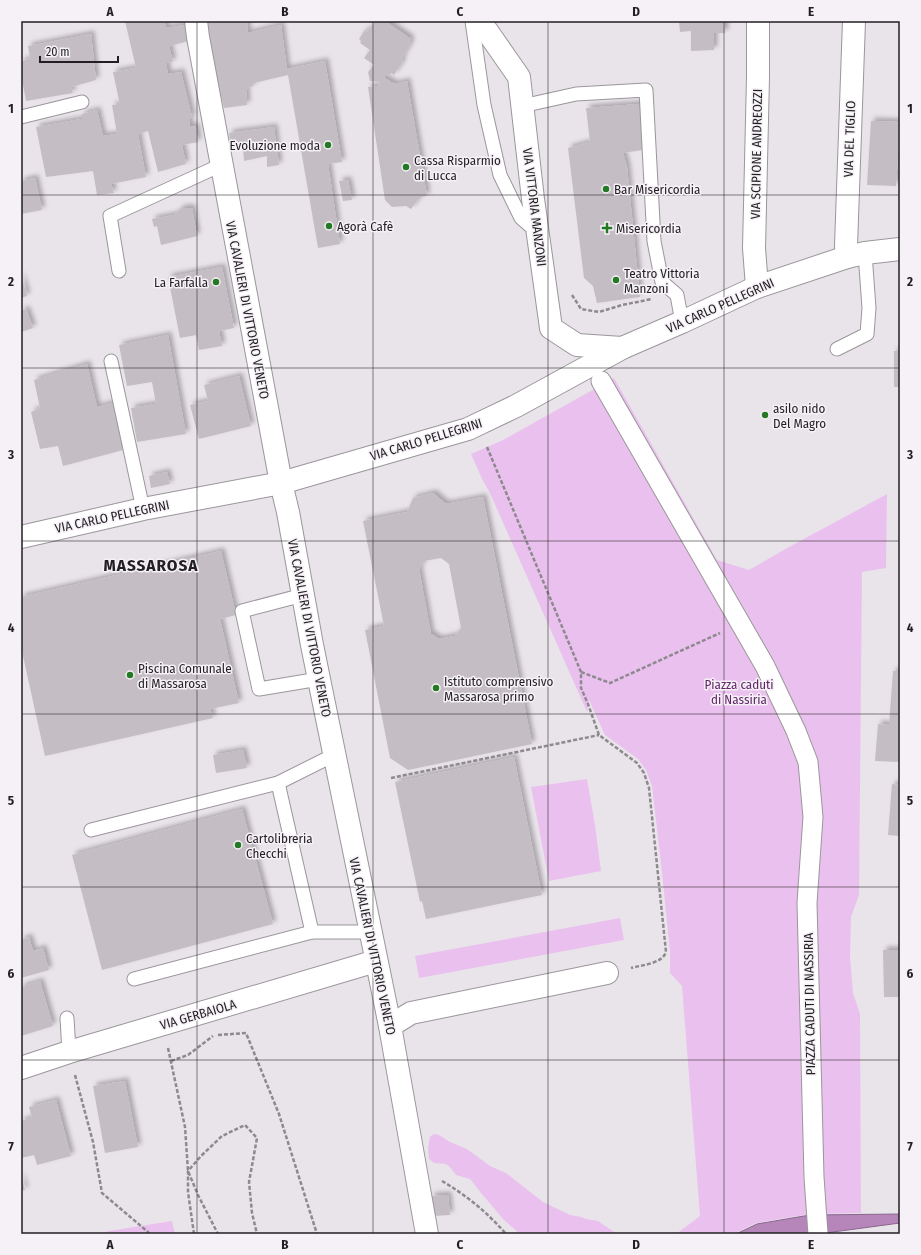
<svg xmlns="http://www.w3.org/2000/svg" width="921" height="1255" viewBox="0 0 921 1255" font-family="'Fira Sans Condensed',sans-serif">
<defs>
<filter id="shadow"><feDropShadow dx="3.5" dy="-3.5" stdDeviation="2" flood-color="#0004"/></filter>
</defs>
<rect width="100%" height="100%" fill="#e9e4ea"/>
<!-- green -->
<g fill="#eac1ee">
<path d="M614,378l103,182 32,10 40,-23 98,-53 -1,74 -24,4 -3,323 -8,22 -1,40 3,36 7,21 1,199 -51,1 -54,9 -22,11h-58l24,-18 -18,-230 -12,-13v-21l-8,-80 -10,-86 -6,-16 -8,-11 -33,-24 -16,-35 -2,12 -98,-221 -6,-10 -12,-27 32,-14z"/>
<path d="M587,779l8,46 6,46 -52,10 -18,-94z"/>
<path d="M620,918l4,22 -205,38 -4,-22z"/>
<path d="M434,1134l5,1 11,7 17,7 23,17 16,7 37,29 27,13 11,2 5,2 12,2 19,13h-97l-17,-15 -22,-26 -11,-14 -14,-4 -7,-9 -4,-2 -11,-1 -5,-4 -1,-11 2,-11z"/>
<path d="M172,1221l3,13h-75l9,-3z"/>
</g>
<!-- water -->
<path fill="#b686bb" stroke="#89678d" d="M900,1214v9l-82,11h-82l21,-10 53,-9z"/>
<!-- building -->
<g fill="#c4bec4" fill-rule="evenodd" filter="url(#shadow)">
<path d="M125,21h39l2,7 19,-3 4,16 -20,5 4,16 -7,1 2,11 13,-2 11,45 -3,1 1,8 6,1 2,15 -16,3 4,19 -28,8 -10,-41 -10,3 8,43 -35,7 3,9 -17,2 -4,-24 -47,6 -10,-50 46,-8v-5l15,-4 6,26 14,-2 -5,-29h8l-7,-33 23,-4z"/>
<path d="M205,21h42l1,12 33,-8 6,44 38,-8 17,101 -14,2 12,80 -22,4 -30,-173 -34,8 -1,3 -7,3 1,16 -23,3 -6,-25h-3z"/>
<path d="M375,21h10l26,18 -2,3 2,1 -10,17 2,1 -9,14 -3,-2 -2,3 -3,-2 -2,4 11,6 12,-3 20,115 -7,1 -9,12 -5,-3 -14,1 -7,-7 -17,-113 10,-1 2,-4 -10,-1 -2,-9 6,-7 -10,-7 6,-8 -10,-7 1,-2 -2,-2 6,-9 2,2z"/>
<path d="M679,21h46v12h-11v17l-23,1v-20l-11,1z"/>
<path d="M91,34l5,46 -25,7 2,6 -47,8 -5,-27v-12l9,-4 -2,-12z"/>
<path d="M640,104l2,46 -19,3 4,14 13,130 -43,6 -4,-17 -9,-8 -16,-130 22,-6 -4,-34z"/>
<path d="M871,121l29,1 -4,64 -29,-1z"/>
<path d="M274,127l5,38 -12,2v-11l-23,5 -1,-13 -12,-1 -2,-14z"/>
<path d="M35,178l7,32 -21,4v-33z"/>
<path d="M348,180l4,20 -9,1 -4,-20z"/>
<path d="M182,208h10l5,28 -36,9 -4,-19 -3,1 -2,-8 22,-4z"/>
<path d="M222,267l12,61 -15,3 3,15 -23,4 -3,-15 -16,3 -12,-61z"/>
<path d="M21,275l6,21 -6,2z"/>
<path d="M26,309l7,19 -12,4v-21z"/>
<path d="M168,335l18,99 -49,8 -6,-34 25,-4 -4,-22 -25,4 -8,-41z"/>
<rect x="894" y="351" width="6" height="36"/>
<path d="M87,364l10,43 16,-4 10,47 -60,16 -5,-20 -18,3 -9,-37 9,-4 -6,-28z"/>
<path d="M239,376l12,50 -52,13 -9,-34 18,-4 -4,-16z"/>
<path d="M167,472l3,12 -19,4 -2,-12z"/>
<path d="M433,493l13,11 37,-7 49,247 -124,26 -18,-12 -25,-128 19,-4 -21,-105 44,-9 6,-14zM441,558l8,6 12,64 -6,8 -16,3 -8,-5 -12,-65 5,-8z"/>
<path d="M221,551l15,64 -16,4 19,84 -29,6 3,9 -168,38 -24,-109v-50z"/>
<path d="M893,671h7v91l-25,-1 3,-37 11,1z"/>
<path d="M243,750l4,18 -31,5 -3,-18z"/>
<path d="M514,757l28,138 -116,24 -4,-18 -2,1 -25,-120z"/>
<path d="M892,784l8,1v51l-12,-1z"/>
<path d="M242,809l31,115 -171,46 -30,-115z"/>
<path d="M29,937l4,14 10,-3 6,22 -28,8v-38z"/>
<path d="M883,950h17v47h-16z"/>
<path d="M40,981l13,45 -32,10v-49z"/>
<path d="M125,1081l13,66 -33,6 -12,-67z"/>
<path d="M56,1100l15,56 -34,9 -3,-10 -13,3v-37l11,-3 -3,-11z"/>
<path d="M21,1175l4,15 -4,1z"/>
<path d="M448,1195l2,20 -17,1 -2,-20z"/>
</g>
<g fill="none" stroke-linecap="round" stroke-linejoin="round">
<!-- service casing -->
<g stroke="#9b969b" stroke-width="15">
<g id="service">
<path d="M472,21l12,84 16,70 21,43 17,15"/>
<path d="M522,106l54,-12 70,-4 8,151 8,41 15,13 5,27"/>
<path d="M21,117l61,-15"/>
<path d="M119,271l-9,-55 111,-51"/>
<path d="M837,349l30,-15 2,-26 -4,-55"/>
<path d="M111,361l32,148"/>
<path d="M303,595l-61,16 17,78 60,-10"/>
<path d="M278,783l56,-28"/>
<path d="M91,830l187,-47 34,149"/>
<path d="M134,979l178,-47h58"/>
<path d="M67,1018l2,34"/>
</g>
</g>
<!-- pedestrian casing -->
<g stroke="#9b969b" stroke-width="21">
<path id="pedestrian" d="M601,381l164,285 31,65 12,31 5,55 -6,86 7,274 4,57"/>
</g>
<!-- minor casing -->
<g stroke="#9b969b" stroke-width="24">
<g id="minor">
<path d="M196,21l2,16 83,446 7,29 24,133 78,381 37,208"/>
<path d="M847,257l-1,-11 8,-225"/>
<path d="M757,287l-3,-39 4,-171v-56"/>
<path d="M21,537l122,-28 138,-26 187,-54 48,-23 106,-58"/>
<path d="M390,1026l21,-13 196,-40"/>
<path d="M21,1068l48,-16 307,-91"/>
</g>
</g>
<!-- primary casing -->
<g stroke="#9b969b" stroke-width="24">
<path id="primary" d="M480,21l39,56 14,122 18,129 26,17 45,3 60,-26 75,-35 90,-30 18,-4 35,-4"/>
</g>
<!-- path -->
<g stroke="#8d898e" stroke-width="2.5" stroke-dasharray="4 2" stroke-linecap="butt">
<path d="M572,295l9,14 18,3 23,-7 30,-6"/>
<path d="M487,447l94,225v16l7,16 11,31 38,28 7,10 5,15 17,164c-4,12 -25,13 -35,16"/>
<path d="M581,672l29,11 110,-50"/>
<path d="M391,778l208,-43"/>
<path d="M218,1035l28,-2 33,81 38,120"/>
<path d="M168,1048l17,79 3,44 10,24 20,39"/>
<path d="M171,1061l17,-6 25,-19"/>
<path d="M75,1075l18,67 9,51 46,39 1,2"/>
<path d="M442,1181c24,14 46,32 64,53"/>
<path d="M194,1234l-6,-42v-21l13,-15 21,-20 23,-11 12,13 -8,44 3,31 5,21"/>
</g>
<!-- service -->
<use href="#service" stroke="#fff" stroke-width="13"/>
<!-- pedestrian -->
<use href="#pedestrian" stroke="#fff" stroke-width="19"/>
<!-- minor -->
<use href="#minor" stroke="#fff" stroke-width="22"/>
<!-- primary -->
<use href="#primary" stroke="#fff" stroke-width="22"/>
</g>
<!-- grid -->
<path fill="none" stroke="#211f22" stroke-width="1" stroke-opacity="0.55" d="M197,21v1213M373,21v1213M548,21v1213M724,21v1213M21,195h879M21,368h879M21,541h879M21,714h879M21,887h879M21,1060h879"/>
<!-- markers -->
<g fill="#247925" stroke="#f6f1f7" stroke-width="1.5">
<circle cx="328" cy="145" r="4"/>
<circle cx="406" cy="167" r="4"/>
<circle cx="606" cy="189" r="4"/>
<circle cx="329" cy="226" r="4"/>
<path d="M605 222h4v4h4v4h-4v4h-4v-4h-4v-4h4z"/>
<circle cx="616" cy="280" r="4"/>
<circle cx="216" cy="282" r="4"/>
<circle cx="765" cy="415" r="4"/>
<circle cx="130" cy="675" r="4"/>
<circle cx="436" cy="688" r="4"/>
<circle cx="238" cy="845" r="4"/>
</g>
<g text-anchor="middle" stroke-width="3" stroke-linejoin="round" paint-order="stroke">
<!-- street labels -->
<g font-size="13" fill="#211f22" stroke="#f6f1f7">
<text transform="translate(849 139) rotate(-88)" y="5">VIA DEL TIGLIO</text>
<text transform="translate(756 154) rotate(-89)" y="5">VIA SCIPIONE ANDREOZZI</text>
<text transform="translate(535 207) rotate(83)" y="5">VIA VITTORIA MANZONI</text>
<text transform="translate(720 305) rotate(-24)" y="5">VIA CARLO PELLEGRINI</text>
<text transform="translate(248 310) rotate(79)" y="5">VIA CAVALIERI DI VITTORIO VENETO</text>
<text transform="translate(426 439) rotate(-17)" y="5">VIA CARLO PELLEGRINI</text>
<text transform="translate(112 516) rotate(-12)" y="5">VIA CARLO PELLEGRINI</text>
<text transform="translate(310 628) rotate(79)" y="5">VIA CAVALIERI DI VITTORIO VENETO</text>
<text transform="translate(373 946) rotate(78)" y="5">VIA CAVALIERI DI VITTORIO VENETO</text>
<text transform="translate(809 1004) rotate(-91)" y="5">PIAZZA CADUTI DI NASSIRIA</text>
<text transform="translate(198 1014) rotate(-16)" y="5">VIA GERBAIOLA</text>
</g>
<!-- poi labels -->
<g font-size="13" fill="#211f22" stroke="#f6f1f7" text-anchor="start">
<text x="320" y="150" text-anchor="end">Evoluzione moda</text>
<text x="414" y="165">Cassa Risparmio<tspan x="414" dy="15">di Lucca</tspan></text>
<text x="614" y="194">Bar Misericordia</text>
<text x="337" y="231">Agorà Cafè</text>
<text x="616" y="233">Misericordia</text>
<text x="624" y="278">Teatro Vittoria<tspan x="624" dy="15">Manzoni</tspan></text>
<text x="208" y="287" text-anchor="end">La Farfalla</text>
<text x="773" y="413">asilo nido<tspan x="773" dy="15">Del Magro</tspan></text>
<text x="138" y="673">Piscina Comunale<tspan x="138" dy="15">di Massarosa</tspan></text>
<text x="444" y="686">Istituto comprensivo<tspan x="444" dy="15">Massarosa primo</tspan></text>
<text x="246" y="843">Cartolibreria<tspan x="246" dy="15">Checchi</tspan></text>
</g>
<!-- park labels -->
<g font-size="13" fill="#612668" stroke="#f6f1f7">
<text x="739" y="689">Piazza caduti<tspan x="739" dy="15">di Nassiria</tspan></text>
</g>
<!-- district labels -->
<g font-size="17" font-weight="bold" letter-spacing="1" fill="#211f22" stroke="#f6f1f7">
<text x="151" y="571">MASSAROSA</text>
</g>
</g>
<!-- border -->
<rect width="921" height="1255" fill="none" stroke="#f6f1f7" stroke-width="44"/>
<!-- scale -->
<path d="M40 56v6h78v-6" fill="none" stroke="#211f22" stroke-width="2"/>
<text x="46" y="56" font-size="12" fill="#211f22" stroke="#f6f1f7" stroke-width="3" paint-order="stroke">20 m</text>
<rect x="22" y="22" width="877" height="1211" fill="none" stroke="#211f22" stroke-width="1.5"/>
<g font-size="13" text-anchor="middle" font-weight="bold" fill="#211f22">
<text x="110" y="16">A</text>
<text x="285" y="16">B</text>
<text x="460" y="16">C</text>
<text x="636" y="16">D</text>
<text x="811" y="16">E</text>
<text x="11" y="113">1</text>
<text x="910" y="113">1</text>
<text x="11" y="286">2</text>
<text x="910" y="286">2</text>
<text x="11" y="459">3</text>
<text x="910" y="459">3</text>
<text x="11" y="632">4</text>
<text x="910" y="632">4</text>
<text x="11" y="805">5</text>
<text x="910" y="805">5</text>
<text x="11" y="978">6</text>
<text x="910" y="978">6</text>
<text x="11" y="1151">7</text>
<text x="910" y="1151">7</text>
<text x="110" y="1249">A</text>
<text x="285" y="1249">B</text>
<text x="460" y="1249">C</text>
<text x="636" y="1249">D</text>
<text x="811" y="1249">E</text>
</g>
</svg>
